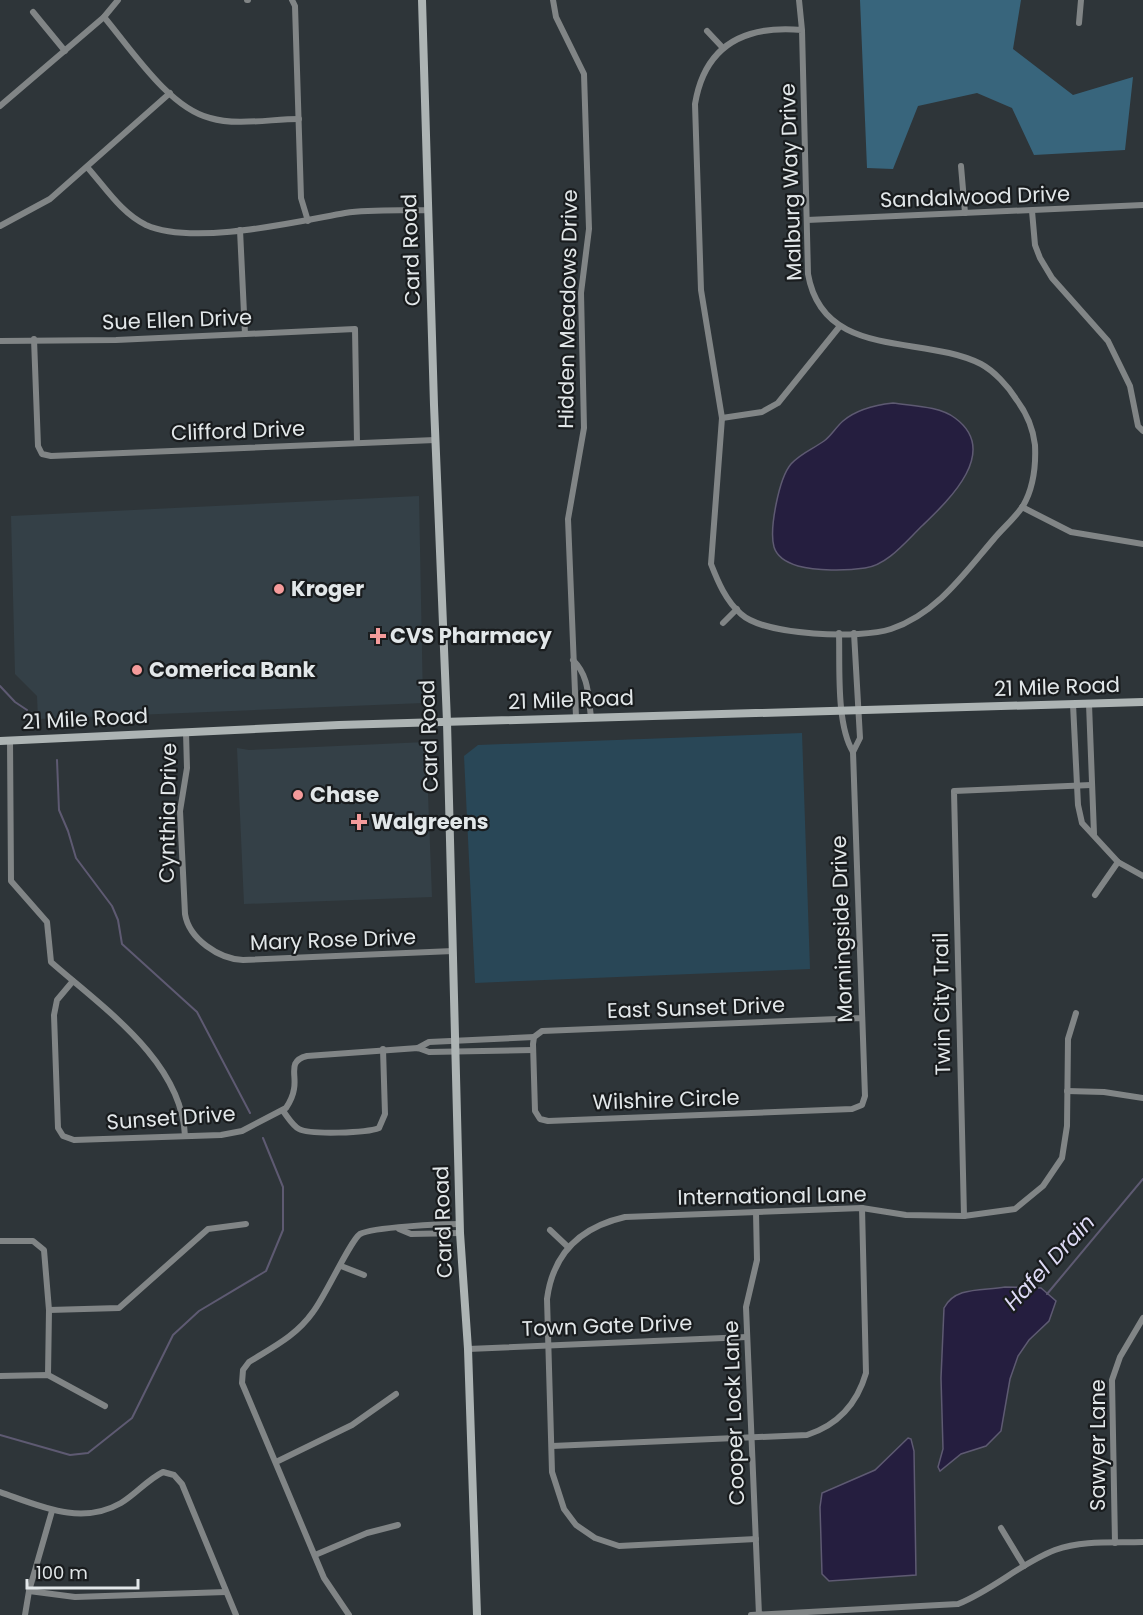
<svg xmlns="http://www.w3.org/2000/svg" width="1143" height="1615" viewBox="0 0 1143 1615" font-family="Poppins,sans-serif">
<rect width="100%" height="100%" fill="#2e3539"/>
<!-- built -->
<g fill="#344047">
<path d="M419,496l4,207 -385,16 -1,-23 -22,-22 -4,-158z"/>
<path d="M426,742l6,155 -188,7 -7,-156 12,2z"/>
</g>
<!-- green -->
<path fill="#294757" d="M802,733l8,236 -335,14 -11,-227 14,-11z"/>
<!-- forest -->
<path fill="#38657c" d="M860,0h161l-8,49 60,46 60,-18 -8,73 -91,5 -22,-47 -35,-15 -59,13 -25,63 -26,-1z"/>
<!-- water -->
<g fill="#251e3f" stroke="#5e5a72" stroke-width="1.5">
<path d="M893,403c19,3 46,3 62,15 45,33 -5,81 -32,107 -16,15 -35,40 -58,43 -19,3 -49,3 -67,-2 -10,-3 -21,-9 -24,-19 -5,-18 5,-69 17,-83 10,-11 22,-15 33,-23 7,-5 12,-14 19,-20 14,-12 32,-16 50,-18z"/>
<path d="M1005,1287l36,1 15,13 -7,20 -20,19 -11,16 -8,23 -9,52 -15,15 -25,8 -21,17 -2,-4 5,-18 -2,-71 3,-70c11,-22 39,-17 61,-21z"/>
<path d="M908,1438l3,1 3,12 2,124 -87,6 -7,-7 -2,-67 2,-14 53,-23z"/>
</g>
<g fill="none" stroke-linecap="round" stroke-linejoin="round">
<!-- stream -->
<g stroke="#5e5a72" stroke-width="2">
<path d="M0,686l15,16 12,8"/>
<path d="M57,760l2,50 9,21 8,27 36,48 6,14 4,24 75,68 53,101"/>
<path d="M1047,1294l96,-115"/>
<path d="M0,1435l70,20 18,-2 44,-35 41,-83 26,-24 67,-40 17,-41v-43l-20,-49"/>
</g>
<!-- street -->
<g stroke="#818586" stroke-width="6">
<path d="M247,0h1"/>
<path d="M292,0l3,6 6,192 7,23"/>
<path d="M553,0l3,17 28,57 5,155 -8,64 3,135 -16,91 8,198"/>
<path d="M799,0l3,30 6,244c15,87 115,60 173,90 13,7 27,22 35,35 10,13 17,29 19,46 1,21 -1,42 -12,61 -8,12 -21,23 -30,34 -29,34 -57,74 -102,89 -30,10 -126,7 -150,-15 -15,-13 -23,-32 -30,-50l11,-146 -21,-128 -6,-186c10,-60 51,-79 107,-74"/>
<path d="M33,12l32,39"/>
<path d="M104,17c27,32 65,91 106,101 27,8 61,1 89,1"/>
<path d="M1079,23l2,-23"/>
<path d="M707,31l16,17"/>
<path d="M0,106l104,-89 14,-17"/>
<path d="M961,166l4,47"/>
<path d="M87,167c18,20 34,46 59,58 47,21 149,-3 199,-12 27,-4 56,-2 83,-3"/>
<path d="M1032,211l3,34 5,13 12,20 56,63 22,45 8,40 5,5"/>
<path d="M807,220l336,-15"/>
<path d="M0,226l50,-27 120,-106"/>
<path d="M240,230l5,104"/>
<path d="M34,339l4,107 4,8 9,2 384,-16"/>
<path d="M0,341l116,-1 239,-11 2,114"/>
<path d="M722,418l40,-6 16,-9 62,-77"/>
<path d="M1022,507l49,25 72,12"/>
<path d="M723,623l14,-14"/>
<path d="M839,633c1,33 -3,91 14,119l12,344 -3,9 -10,4 -304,12 -8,-2 -5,-8 -2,-67 1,-7 8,-6 320,-13"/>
<path d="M573,660c16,16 15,35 18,57"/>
<path d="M1073,704l5,101 4,18 36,39 25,14"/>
<path d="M1089,704l5,130"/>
<path d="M186,732l1,36 -7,43 5,103c4,25 34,45 58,46l210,-9"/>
<path d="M10,740l1,141 36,41 4,40c51,45 131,99 134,174"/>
<path d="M853,752l7,-14 -6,-105"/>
<path d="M1095,895l23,-33"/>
<path d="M73,981l-16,19 -3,15 4,113 5,8 11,4 147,-5 21,-4 44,-23c4,-6 7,-12 8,-19 3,-15 -7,-28 13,-33l111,-8 11,4 104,-2"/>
<path d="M418,1048l11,-6 105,-5"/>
<path d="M1067,1091l37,1 39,6"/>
<path d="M283,1111c5,6 9,14 16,18 11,6 68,4 80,-1l6,-14 -2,-65"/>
<path d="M756,1212l1,48 -11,47 13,308"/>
<path d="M964,1216l-10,-425 137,-6"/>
<path d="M399,1229l12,5 49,-1"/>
<path d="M550,1230l18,17"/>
<path d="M0,1241h33l11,9 5,60 -1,65"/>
<path d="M341,1266l23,9"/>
<path d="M49,1310l70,-2 89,-79 38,-5"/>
<path d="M468,1349l279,-12"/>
<path d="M0,1376l48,-1 57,31"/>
<path d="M552,1446l255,-11c31,-10 50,-31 59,-62l-4,-165"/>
<path d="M276,1462l76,-37 44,-31"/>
<path d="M0,1492c40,14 81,34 121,11 15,-9 26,-23 42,-31l11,3 8,9 54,131"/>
<path d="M1001,1528l23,38"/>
<path d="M756,1539l-137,7 -24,-8 -19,-13 -12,-16 -12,-37 -5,-173c6,-46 34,-72 78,-82l237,-9 44,7 58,1 51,-7 28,-23 19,-28 5,-32 1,-87 8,-26"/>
<path d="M1115,1543l-3,-163 8,-23 23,-39"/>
<path d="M315,1555l52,-22 31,-8"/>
<path d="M29,1591l46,6 151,-5"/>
<path d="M25,1615l4,-24 23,-80"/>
<path d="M349,1615l-25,-37 -82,-195 1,-13 6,-8c24,-15 47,-26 64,-50 12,-15 37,-71 47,-78 13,-7 82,-10 100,-10"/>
<path d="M751,1615l207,-11c35,-14 63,-41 97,-54 28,-10 59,-7 88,-8"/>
</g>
<!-- secondary -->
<g stroke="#adb4b4" stroke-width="8">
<path d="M422,0l12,405 13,317 13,511 8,116 9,266"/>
<path d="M0,741l339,-16 804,-23"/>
</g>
</g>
<!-- markers -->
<g fill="#f59b9b" stroke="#191c1e" stroke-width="2">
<circle cx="279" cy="589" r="6"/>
<path d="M375 627h6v6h6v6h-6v6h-6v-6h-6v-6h6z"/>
<circle cx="137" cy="670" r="6"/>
<circle cx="298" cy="795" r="6"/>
<path d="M356 813h6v6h6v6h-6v6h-6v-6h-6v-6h6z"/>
</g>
<g text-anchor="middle" stroke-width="4.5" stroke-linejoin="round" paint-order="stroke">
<!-- street labels -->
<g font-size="21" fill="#e2e7e9" stroke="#191c1e">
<text transform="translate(791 182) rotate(-92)" y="7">Malburg Way Drive</text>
<text transform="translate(975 197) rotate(-2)" y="7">Sandalwood Drive</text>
<text transform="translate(411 250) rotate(-92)" y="7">Card Road</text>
<text transform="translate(568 309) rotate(-89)" y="7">Hidden Meadows Drive</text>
<text transform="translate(177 320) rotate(-2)" y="7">Sue Ellen Drive</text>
<text transform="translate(238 431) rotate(-2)" y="7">Clifford Drive</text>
<text transform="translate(1057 687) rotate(-2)" y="7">21 Mile Road</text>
<text transform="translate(571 700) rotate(-2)" y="7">21 Mile Road</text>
<text transform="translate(85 719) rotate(-3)" y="7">21 Mile Road</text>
<text transform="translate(429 736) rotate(-92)" y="7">Card Road</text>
<text transform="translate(168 813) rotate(-89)" y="7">Cynthia Drive</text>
<text transform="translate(842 929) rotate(-92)" y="7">Morningside Drive</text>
<text transform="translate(333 940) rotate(-2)" y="7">Mary Rose Drive</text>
<text transform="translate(942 1004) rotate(-91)" y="7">Twin City Trail</text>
<text transform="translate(696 1008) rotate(-2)" y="7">East Sunset Drive</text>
<text transform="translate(666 1100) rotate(-2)" y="7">Wilshire Circle</text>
<text transform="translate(171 1118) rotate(-4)" y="7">Sunset Drive</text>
<text transform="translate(772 1196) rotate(-1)" y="7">International Lane</text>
<text transform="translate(443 1222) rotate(-92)" y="7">Card Road</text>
<text transform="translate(607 1326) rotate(-2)" y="7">Town Gate Drive</text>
<text transform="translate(734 1413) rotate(-92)" y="7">Cooper Lock Lane</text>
<text transform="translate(1098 1445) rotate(-90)" y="7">Sawyer Lane</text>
</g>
<!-- poi labels -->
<g font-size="21" font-weight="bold" fill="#e2e7e9" stroke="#191c1e" text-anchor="start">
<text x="291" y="596">Kroger</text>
<text x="390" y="643">CVS Pharmacy</text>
<text x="149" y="677">Comerica Bank</text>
<text x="310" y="802">Chase</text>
<text x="371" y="829">Walgreens</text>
</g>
<!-- water labels -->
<g font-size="22" font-style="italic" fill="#dedaf5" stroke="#191c1e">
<text transform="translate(1049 1262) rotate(-47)" y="8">Hafel Drain</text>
</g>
</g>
<!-- scale -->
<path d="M27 1579v9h111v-9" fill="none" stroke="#e2e7e9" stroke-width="3"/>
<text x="36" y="1579" font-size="18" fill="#e2e7e9" stroke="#191c1e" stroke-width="4.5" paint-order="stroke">100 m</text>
</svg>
